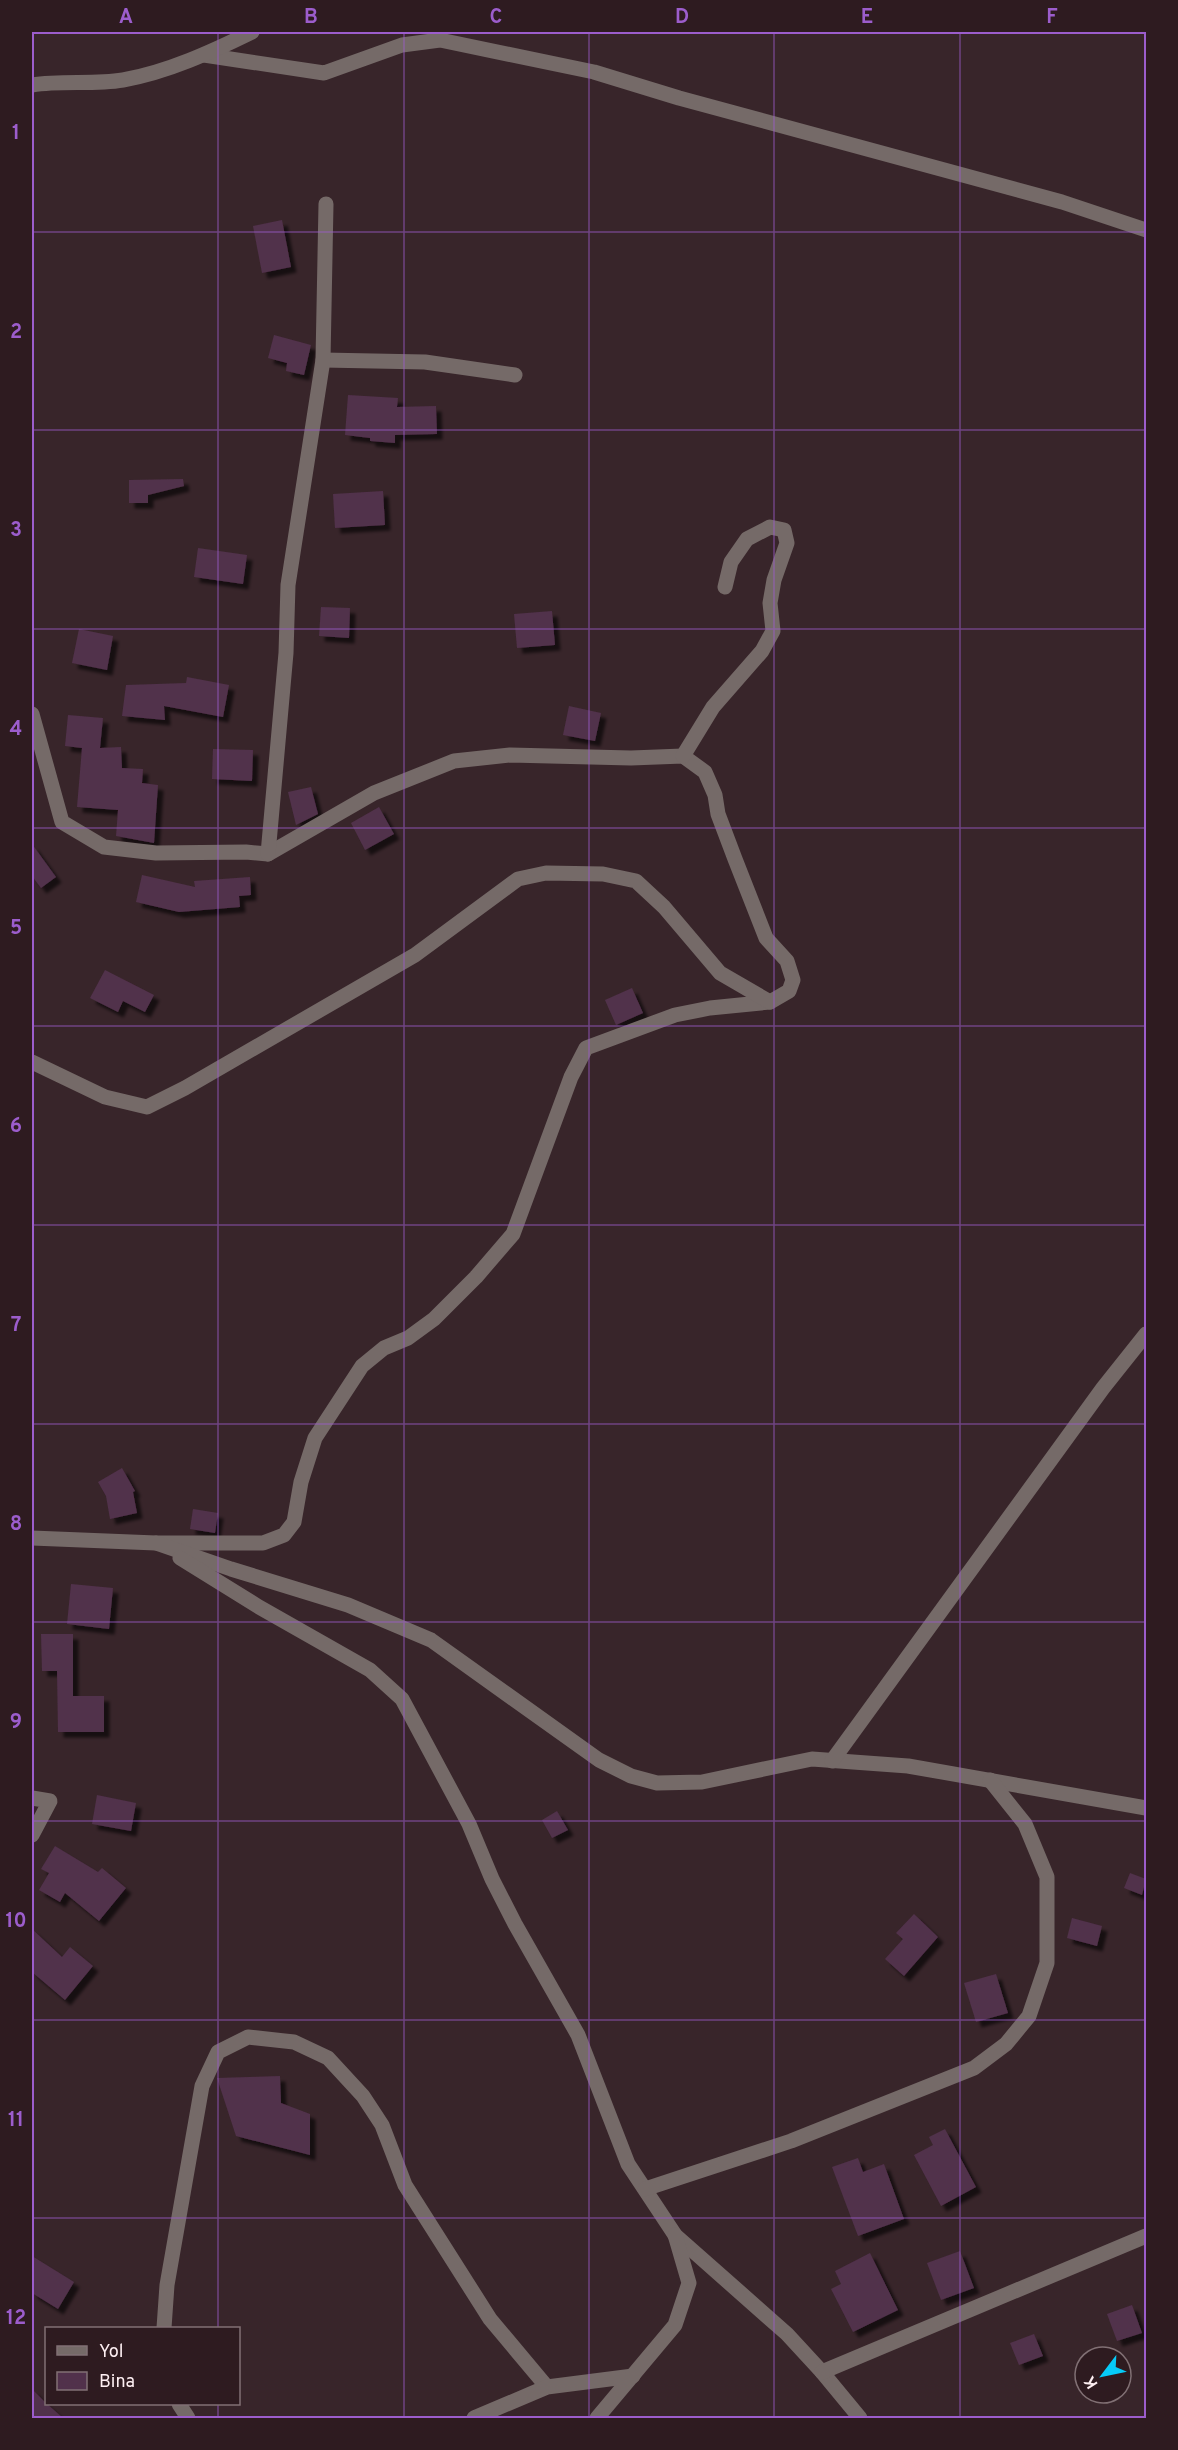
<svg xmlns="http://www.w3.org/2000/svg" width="1178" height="2450" viewBox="0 0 1178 2450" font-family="Overpass,sans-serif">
<defs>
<filter id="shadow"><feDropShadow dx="5.5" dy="5.5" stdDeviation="1.5" flood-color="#0009"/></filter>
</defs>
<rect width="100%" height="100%" fill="#38252a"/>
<!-- building -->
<g fill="#51314b" filter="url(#shadow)">
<path d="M282,220l9,47 -29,6 -9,-47z"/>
<path d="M274,335l37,10 -7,30 -18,-4 1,-8 -19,-5z"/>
<path d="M348,395l50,3 -1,9 39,-1 1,28 -42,1v8l-25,-2v-3l-25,-3z"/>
<path d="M183,479l1,7 -36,9v8h-19v-23z"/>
<path d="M383,491l2,34 -50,3 -2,-34z"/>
<path d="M198,548l49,7 -4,29 -49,-7z"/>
<path d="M321,607l29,1 -1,30 -30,-2z"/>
<path d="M552,611l3,34 -38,3 -3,-34z"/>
<path d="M79,629l34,7 -6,34 -35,-7z"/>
<path d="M187,677l42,8 -6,32 -59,-11 1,14 -43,-4 4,-31 60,-2z"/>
<path d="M569,706l32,7 -6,28 -32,-6z"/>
<path d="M68,715l35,3 -3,30 21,-1 1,21 21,1 -1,14 16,2 -4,58 -38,-7 2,-26 -41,-3 5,-59 -17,-2z"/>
<path d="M213,749l40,1 -1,31 -40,-2z"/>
<path d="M311,787l7,27 -22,11 -8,-33z"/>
<path d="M379,807l15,27 -29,16 -14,-27z"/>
<path d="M32,844l24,33 -15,11 -9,-12z"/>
<path d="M142,875l53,12 -1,-6 56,-4 1,18 -12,1 1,11 -61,5 -43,-10z"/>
<path d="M105,970l49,25 -9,17 -22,-11 -5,11 -28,-14z"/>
<path d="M632,988l11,25 -27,12 -11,-25z"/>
<path d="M122,1468l13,23 -2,1 4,21 -27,6 -4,-23 -8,-14z"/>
<path d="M193,1509l25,4 -3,20 -25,-4z"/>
<path d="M71,1584l42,4 -4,41 -42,-5z"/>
<path d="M41,1634h32v62h31v36h-46l-1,-61h-15z"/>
<path d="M97,1795l39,8 -5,28 -39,-7z"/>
<path d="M557,1811l11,19 -16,8 -10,-18z"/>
<path d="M55,1846l43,26 4,-4 24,20 -27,33 -34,-28 -5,9 -21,-12 10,-17 -8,-4z"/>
<path d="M1130,1873l16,6 -4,16 -18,-7z"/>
<path d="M914,1914l24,23 -34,39 -19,-17 18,-20 -7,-6z"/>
<path d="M1072,1918l30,8 -5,20 -30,-8z"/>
<path d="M32,1929l30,28 8,-10 23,19 -28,34 -33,-28z"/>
<path d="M996,1974l12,39 -32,9 -12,-39z"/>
<path d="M280,2076l1,27 29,11v41l-74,-19 -19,-58z"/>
<path d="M945,2129l31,58 -35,19 -27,-51 19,-10 -4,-8z"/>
<path d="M858,2158l5,14 21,-8 20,55 -46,17 -26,-69z"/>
<path d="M960,2251l14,37 -33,12 -14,-37z"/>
<path d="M870,2253l28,57 -45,22 -22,-43 10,-5 -6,-13z"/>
<path d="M32,2256l42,26 -16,27 -26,-16z"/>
<path d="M1132,2305l10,28 -25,8 -10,-27z"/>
<path d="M1034,2334l9,22 -24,9 -9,-22z"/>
<path d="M32,2389l14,14 17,15h-31z"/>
</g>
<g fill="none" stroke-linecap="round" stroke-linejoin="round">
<!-- minor -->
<g stroke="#756a68" stroke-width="15">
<path d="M204,55l120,18 78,-28 38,-5 154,32 85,26 383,104 84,28"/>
<path d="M32,85c30,-5 61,0 91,-5 45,-8 88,-28 129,-48"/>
<path d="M323,360l102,2 90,13"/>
<path d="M32,714l30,108 42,25 52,6 90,-1 22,2 106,-61 80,-32 56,-6 121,3 52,-2 22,16 10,23 3,19 17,45 31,79 21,23 6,19 -4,11 -19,11 -60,6 -35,7 -89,33 -15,29 -58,157 -37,43 -42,42 -26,19 -24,10 -22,18 -47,72 -14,44 -7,40 -10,13 -21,8h-107"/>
<path d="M683,756l30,-49 49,-56 11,-20 -3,-28 4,-23 13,-37 -3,-13 -14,-3 -23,12 -16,23 -6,25"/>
<path d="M268,854l18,-201 2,-68 35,-225 3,-156"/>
<path d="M32,1062l73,35 42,10 38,-19 230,-133 103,-76 28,-6 57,1 33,7 28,26 56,66 50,29"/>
<path d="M32,1538l124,5 75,26 117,36 83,35 168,120 32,16 26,7 45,-1 110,-23 96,7 238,42"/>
<path d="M180,1558l79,49 111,63 32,29 67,125 23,55 23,45 63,111 50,129 47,71 112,99 35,38 38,46"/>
<path d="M832,1761l271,-373 43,-54"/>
<path d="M32,1798l18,3 -18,34"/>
<path d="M645,2189l146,-48 183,-73 32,-24 23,-28 18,-53v-86l-22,-53 -35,-44"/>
<path d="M164,2328l3,-43 35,-199 16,-34 30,-15 46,5 34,16 35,38 19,29 23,60 85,134 57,68"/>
<path d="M822,2372l324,-136"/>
<path d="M179,2404l9,14"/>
<path d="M474,2418l73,-31 86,-11"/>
<path d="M597,2418l78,-93 14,-42 -14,-48"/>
</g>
</g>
<!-- grid -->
<path fill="none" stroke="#9c5dcc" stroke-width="1.5" stroke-opacity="0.55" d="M218,32v2296M404,32v2386M589,32v2386M774,32v2386M960,32v2386M32,232h1114M32,430h1114M32,629h1114M32,828h1114M32,1026h1114M32,1225h1114M32,1424h1114M32,1622h1114M32,1821h1114M32,2020h1114M32,2218h1114M218,2404v14"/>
<!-- border -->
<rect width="1178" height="2450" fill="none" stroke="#2e1b20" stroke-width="66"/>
<!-- legend -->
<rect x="45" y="2327" width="195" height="78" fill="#2e1b20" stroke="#817074" stroke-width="1.5"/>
<rect x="57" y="2346" width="30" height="9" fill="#756a68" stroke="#817074" stroke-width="1.5"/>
<text x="99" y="2357" font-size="18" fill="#fdeff2">Yol</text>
<rect x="57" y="2372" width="30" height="18" fill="#51314b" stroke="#817074" stroke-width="1.5"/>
<text x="99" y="2387" font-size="18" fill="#fdeff2">Bina</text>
<!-- north arrow -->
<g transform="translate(1103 2375) rotate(238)"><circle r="28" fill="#2e1b20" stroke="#817074" stroke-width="1.5"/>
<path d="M0-4.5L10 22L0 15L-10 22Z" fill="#06cbf9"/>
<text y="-9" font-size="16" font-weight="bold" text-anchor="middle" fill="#fdeff2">K</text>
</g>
<rect x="33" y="33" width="1112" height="2384" fill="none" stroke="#9c5dcc" stroke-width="2"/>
<g font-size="20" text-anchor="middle" font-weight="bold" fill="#9c5dcc">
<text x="126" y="23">A</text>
<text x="311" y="23">B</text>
<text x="496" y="23">C</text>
<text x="682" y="23">D</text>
<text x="867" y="23">E</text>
<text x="1052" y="23">F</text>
<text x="16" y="139">1</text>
<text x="16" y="338">2</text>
<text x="16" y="536">3</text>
<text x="16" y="735">4</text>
<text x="16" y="934">5</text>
<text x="16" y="1132">6</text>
<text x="16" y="1331">7</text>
<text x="16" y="1530">8</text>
<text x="16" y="1728">9</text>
<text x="16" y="1927">10</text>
<text x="16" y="2126">11</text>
<text x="16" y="2324">12</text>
</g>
</svg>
